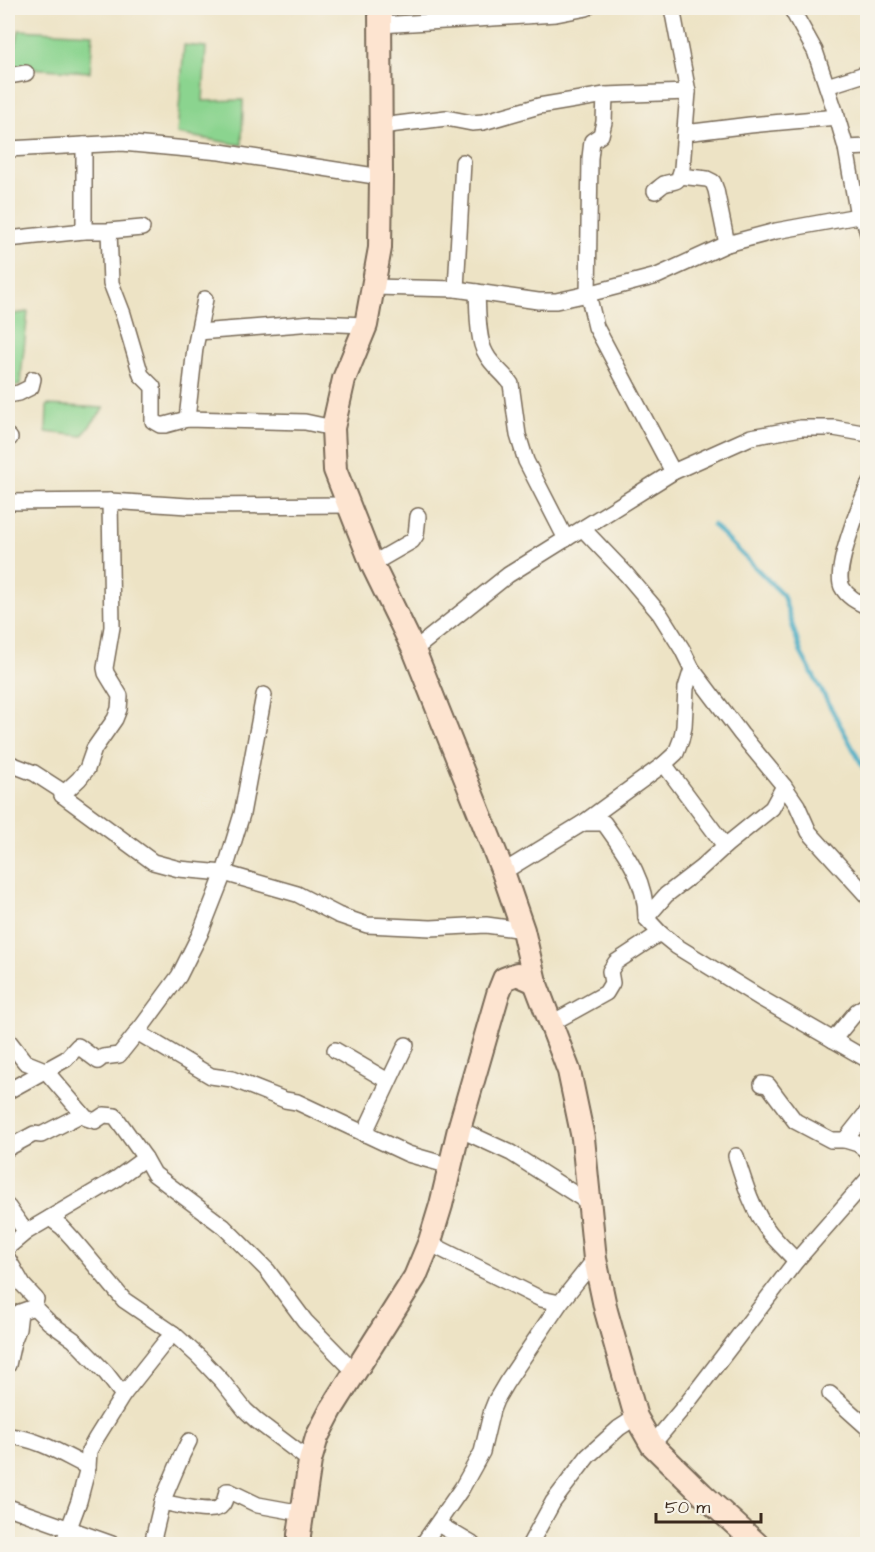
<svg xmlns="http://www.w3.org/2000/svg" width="875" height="1552" viewBox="0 0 875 1552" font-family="'Architects Daughter',sans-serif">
<rect width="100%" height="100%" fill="#f7f3e8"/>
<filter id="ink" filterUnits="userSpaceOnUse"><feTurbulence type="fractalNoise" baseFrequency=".0167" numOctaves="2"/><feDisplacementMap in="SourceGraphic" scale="12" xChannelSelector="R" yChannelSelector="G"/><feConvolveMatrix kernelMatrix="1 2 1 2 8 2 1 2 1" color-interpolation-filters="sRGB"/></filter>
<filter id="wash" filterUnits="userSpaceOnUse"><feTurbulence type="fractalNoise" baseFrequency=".008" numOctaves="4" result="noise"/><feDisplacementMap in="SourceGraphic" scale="24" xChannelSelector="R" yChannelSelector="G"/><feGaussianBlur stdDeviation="1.35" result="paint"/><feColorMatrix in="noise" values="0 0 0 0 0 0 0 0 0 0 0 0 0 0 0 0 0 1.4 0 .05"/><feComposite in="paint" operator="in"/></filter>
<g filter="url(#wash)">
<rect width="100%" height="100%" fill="#ede3c5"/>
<!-- green -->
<g fill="#8bd48f" stroke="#637f56" stroke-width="1.5">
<path d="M19,30l74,4 -3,38 -79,-5z"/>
<path d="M184,45l22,2 -3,54 40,-1 -1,45 -65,-11z"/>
<path d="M28,312l-8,73 -12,2v-72z"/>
<path d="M47,405l57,3 -22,28 -36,-4z"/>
</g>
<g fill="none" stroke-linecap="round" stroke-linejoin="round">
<!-- stream -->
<path stroke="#43aac3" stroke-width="4.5" d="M713,525l70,70 18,58 67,123"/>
</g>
</g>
<g filter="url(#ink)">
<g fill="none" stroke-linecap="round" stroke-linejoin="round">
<!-- street casing -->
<g stroke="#796b58" stroke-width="18">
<g id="street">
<path d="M791,8l24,43 22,66 9,31 12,68 7,7 3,11"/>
<path d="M380,25l176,-11 31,-6"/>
<path d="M8,76l18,-3"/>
<path d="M827,86l41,-13"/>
<path d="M605,95l-1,27 -3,13 -9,6 -2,17 -2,136 8,33 77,145"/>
<path d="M381,126l65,-8 26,5 11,-1 56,-16 66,-11 83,-3"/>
<path d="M685,133l65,-8 87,-8"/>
<path d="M84,145v86"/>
<path d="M846,148l22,-1"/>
<path d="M8,149l114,-6 98,9 161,25"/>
<path d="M680,176l27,3 6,3 3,8 11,54"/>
<path d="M655,191c3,-2 6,-5 9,-7 13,-5 13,2 18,-16l6,-76 -16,-84"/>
<path d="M109,231l2,52 12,31 18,61 12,12v34l7,4h5l22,-6 118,3 28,6"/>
<path d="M8,239l76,-8h25l33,-3"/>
<path d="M373,287l83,2 82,12h18l32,-7 69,-18 70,-32 49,-13 82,-15"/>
<path d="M456,289l7,-127"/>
<path d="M477,292c1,16 0,48 9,62 6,12 18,19 25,30l7,51 8,26 40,78"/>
<path d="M198,332l115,-9 53,2"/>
<path d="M8,395l11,-2 12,-6 2,-8"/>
<path d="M187,419l8,-71 10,-49"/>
<path d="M8,436l2,2"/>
<path d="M868,486c-8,18 -35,85 -26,101 5,10 16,15 26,20"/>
<path d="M8,502l102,-1 78,5 161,-1"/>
<path d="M583,529l43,45 34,40 22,35 10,20 49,65 43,52 13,19 12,27 59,65"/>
<path d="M372,564l40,-23 4,-6 2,-19"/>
<path d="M414,650l94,-75 165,-103 78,-35 50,-9h33l34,6"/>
<path d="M8,763l26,10 31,20 -3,2 91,67 26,7 45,4 73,21 41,21 29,10 64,3 55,-3 37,5"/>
<path d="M664,764l61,82"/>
<path d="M62,795l17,-16 8,-10 7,-20 21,-30 4,-10 1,-13 -14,-23 -1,-5 7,-41 -2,-126"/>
<path d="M583,823h21c22,31 42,56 42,95l14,15 16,13 86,53 106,61"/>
<path d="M503,872l80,-49 81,-59 12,-11 5,-13 3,-13 2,-39 6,-19"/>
<path d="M646,918l20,-23 35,-27 24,-22 47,-38 12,-22"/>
<path d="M550,1024l56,-31 6,-10 -2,-12 6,-9 44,-29"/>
<path d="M137,1032l74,44 21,3 53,21 12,2 111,52 42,12"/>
<path d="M8,1040l17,22 20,8 41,48 9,3 9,-6 11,1 30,42 9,16 70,53 43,43 38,51 50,51"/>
<path d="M833,1040l24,-29 11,-7"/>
<path d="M335,1050l53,31"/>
<path d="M762,1084l6,1 27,36 36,19h14l13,4 10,8"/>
<path d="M8,1091l58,-32 12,-13 20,15 5,-4 16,-2 24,-30 36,-49 21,-42 24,-61 18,-59 22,-119"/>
<path d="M459,1129l52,24 78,50"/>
<path d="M364,1134l42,-89"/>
<path d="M845,1140l23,-29"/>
<path d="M8,1148l26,-14 7,1 41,-21"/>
<path d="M736,1156c8,26 17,56 34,77 8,10 18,19 26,28"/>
<path d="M8,1207l18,25"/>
<path d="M50,1218l12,9 11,12 51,61 50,34 26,24 22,23 23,29 12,11 53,40"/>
<path d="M429,1243l112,56 19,4"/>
<path d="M8,1247l18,-15 90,-53 29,-21"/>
<path d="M8,1259l15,26 13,14 -2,8"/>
<path d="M34,1307l15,15 25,18 32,33 17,22"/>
<path d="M8,1341l5,1 5,-13 2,-17 14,-5"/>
<path d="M8,1365l5,-23"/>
<path d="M830,1394l38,34"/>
<path d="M8,1436c29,2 54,18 80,31"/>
<path d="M652,1445l36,-43 108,-141 72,-82"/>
<path d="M162,1502c12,2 53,14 60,3 3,-3 4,-10 5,-14h2l29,14 44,8"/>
<path d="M8,1507l104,37"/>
<path d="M438,1524l34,20"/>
<path d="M63,1544l16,-43 9,-34 1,-16 6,-11 28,-45 42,-53 9,-8"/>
<path d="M152,1544l10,-42 20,-47 7,-14"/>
<path d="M423,1544l39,-56 20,-36 10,-42 4,-10 10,-17 54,-80 35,-44"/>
<path d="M530,1544l23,-42 35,-46 31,-28 17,-11"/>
</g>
</g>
<!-- secondary casing -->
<g stroke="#796b58" stroke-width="26">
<g id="secondary">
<path d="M380,8l1,169 -1,71 -14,77 -22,54 -11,49 2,42 37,94 42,86 89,222 20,58 12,52 34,89 14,67 12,121 11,52 30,106 16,28 50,49 55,50"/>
<path d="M299,1544v-9l11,-74 7,-24 14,-27 84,-133 15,-36 11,-36 18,-76 39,-135 6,-15 13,-5 18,8"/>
</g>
</g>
<!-- street -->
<use href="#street" stroke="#fff" stroke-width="15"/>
<!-- secondary -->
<use href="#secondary" stroke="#fde4d0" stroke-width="22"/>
</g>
</g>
<!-- margin -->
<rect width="875" height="1552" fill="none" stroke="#f7f3e8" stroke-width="30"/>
<!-- scale -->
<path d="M656 1513v9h105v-9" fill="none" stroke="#3b2a1e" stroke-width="3"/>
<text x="665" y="1513" font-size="18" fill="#3b2a1e" stroke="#f7f3e8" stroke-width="4.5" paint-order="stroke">50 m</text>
</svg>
